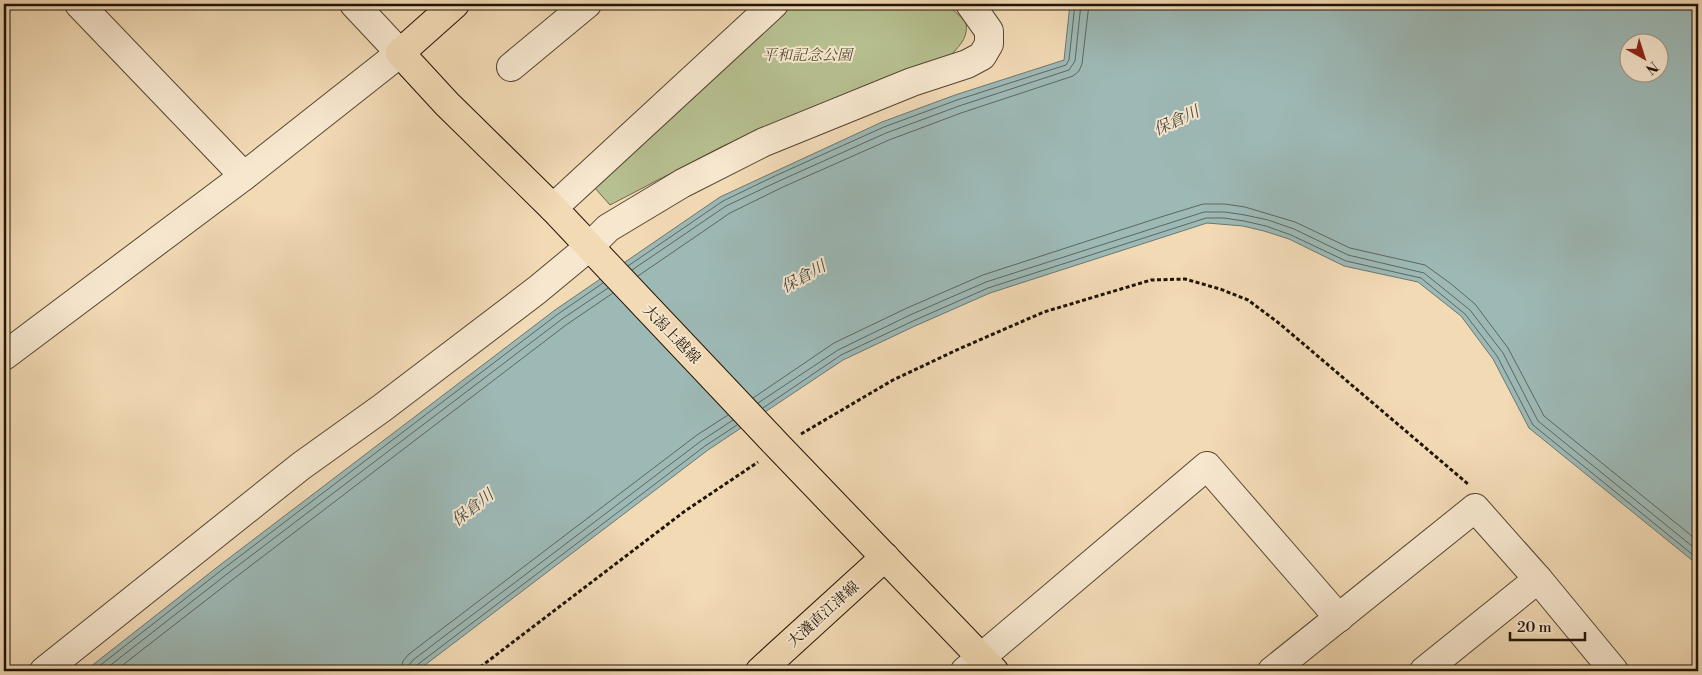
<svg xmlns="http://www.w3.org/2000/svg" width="1702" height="675" viewBox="0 0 1702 675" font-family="'Libre Bodoni','Noto Serif JP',serif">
<rect width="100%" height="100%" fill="#f2dab5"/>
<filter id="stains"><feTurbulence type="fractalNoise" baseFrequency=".004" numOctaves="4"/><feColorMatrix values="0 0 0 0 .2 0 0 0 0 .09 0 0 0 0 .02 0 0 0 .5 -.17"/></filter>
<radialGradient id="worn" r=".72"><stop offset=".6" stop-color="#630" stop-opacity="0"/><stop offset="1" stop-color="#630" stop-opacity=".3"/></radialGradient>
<!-- green -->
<path fill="#b7c090" stroke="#6c6a4b" d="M787,4h160l19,18c2,15 -4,21 -14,32l-110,42 -119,50 -113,59 -16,-18z"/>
<!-- water -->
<path fill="#9db9b6" stroke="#6b7770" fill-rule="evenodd" d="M1070,4h628v561l-169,-137 -36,-69 -32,-43 -43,-34 -74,-16 -55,-27 -25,-8 -21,-5 -36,-3 -217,70 -75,33 -72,34 -135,90 -291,221h-332l135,-106 335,-255 165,-113 162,-75 73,-27 109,-35zM1630,42h30v30h-30z"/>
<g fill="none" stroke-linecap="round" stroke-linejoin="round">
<!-- shore -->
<g stroke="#5e665e" stroke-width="1">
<path d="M628,266l95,-65 54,-26 107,-48 73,-27 109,-35 3,-5 6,-56"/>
<path d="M632,270l94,-64 53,-25 107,-48 73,-27 110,-36 6,-9 6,-57"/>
<path d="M638,276l92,-63 53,-26 106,-47 72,-27 112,-37 6,-5 3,-7 7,-60"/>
<path d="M753,398l81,-55 73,-35 76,-33 181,-59 39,-12h22l20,3 50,15 55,26 75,17 25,18 25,21 33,44 36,68 154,125"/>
<path d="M758,403l80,-53 72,-35 76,-33 218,-70h21l20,3 23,5 26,9 54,26 76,18 46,37 33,43 35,68 160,130"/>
<path d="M763,408l78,-53 72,-34 75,-33 218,-70h18l20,3 22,5 25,9 55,26 75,17 44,36 32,42 36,69 165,134"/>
<path d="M93,671l130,-102 335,-255 45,-31"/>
<path d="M103,671l124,-97 335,-255 46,-31"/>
<path d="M115,671l117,-91 334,-255 47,-32"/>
<path d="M401,671l2,-10 6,-7 288,-219 31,-20"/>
<path d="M408,671l1,-6 4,-5 288,-219 32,-21"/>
<path d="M414,671l3,-6 288,-219 32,-21"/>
</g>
<!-- minor casing -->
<g stroke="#544632" stroke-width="30">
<g id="minor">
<path d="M79,4l165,172"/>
<path d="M511,67l76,-63"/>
<path d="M553,208l221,-204"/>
<path d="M4,356l240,-180 156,-123 -46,-49"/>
<path d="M44,671l257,-205 81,-58 155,-118 52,-43 19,-19 75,-45 81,-41 148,-60 55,-18 15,-8 7,-12v-13l-19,-27"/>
<path d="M965,671l242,-205 132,152"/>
<path d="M1272,671l203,-163 63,71 76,92"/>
<path d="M1424,671l114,-92"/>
</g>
</g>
<!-- major casing -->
<g stroke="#201406" stroke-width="30">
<g id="major">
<path d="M455,4l-55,49 47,51 106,104 226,239 215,224"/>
<path d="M760,671l125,-114"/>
</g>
</g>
<!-- path -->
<g stroke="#201406" stroke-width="3" stroke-dasharray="4 2.5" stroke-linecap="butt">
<path d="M801,434l92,-54 68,-32 83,-36 107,-32 34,-1 35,10 28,11 32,24 188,160"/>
<path d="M475,671l210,-160 73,-49"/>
</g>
<!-- minor -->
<use href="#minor" stroke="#f7e7cf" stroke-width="28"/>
<!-- major -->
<use href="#major" stroke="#f2dab5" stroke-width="28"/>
</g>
<g text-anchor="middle" stroke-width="4" stroke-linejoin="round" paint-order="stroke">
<!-- park labels -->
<g font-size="15" font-style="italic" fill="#555036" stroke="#f7e7cf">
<text x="807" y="60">平和記念公園</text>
</g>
<!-- street labels -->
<g font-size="15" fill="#201406" stroke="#f7e7cf">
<text transform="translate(672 334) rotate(46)" y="5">大潟上越線</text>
<text transform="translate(823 614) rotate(-42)" y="5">大瀁直江津線</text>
</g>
<!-- water labels -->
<g font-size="16" font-style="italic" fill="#4c4e44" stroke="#f7e7cf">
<text transform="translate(1176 120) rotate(-25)" y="6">保倉川</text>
<text transform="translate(803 276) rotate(-29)" y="6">保倉川</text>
<text transform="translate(472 507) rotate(-38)" y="6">保倉川</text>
</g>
</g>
<!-- margin -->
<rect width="1702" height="675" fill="none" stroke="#f2dab5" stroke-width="20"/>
<rect x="5" y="5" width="1692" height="665" fill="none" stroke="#201406" stroke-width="2.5"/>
<rect x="10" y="10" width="1682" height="655" fill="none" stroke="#201406"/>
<!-- north arrow -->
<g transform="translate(1644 58) rotate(141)"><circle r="24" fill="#f7e7cf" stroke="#a1937f"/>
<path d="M0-4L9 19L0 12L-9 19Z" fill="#8f2418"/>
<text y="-8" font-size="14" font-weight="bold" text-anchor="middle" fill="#201406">N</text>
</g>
<!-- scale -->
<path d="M1510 632v8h75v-8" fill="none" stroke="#201406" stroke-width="2.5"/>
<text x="1517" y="632" font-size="15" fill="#201406" stroke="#f7e7cf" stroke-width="4" paint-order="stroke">20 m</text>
<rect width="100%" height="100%" filter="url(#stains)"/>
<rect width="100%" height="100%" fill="url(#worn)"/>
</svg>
